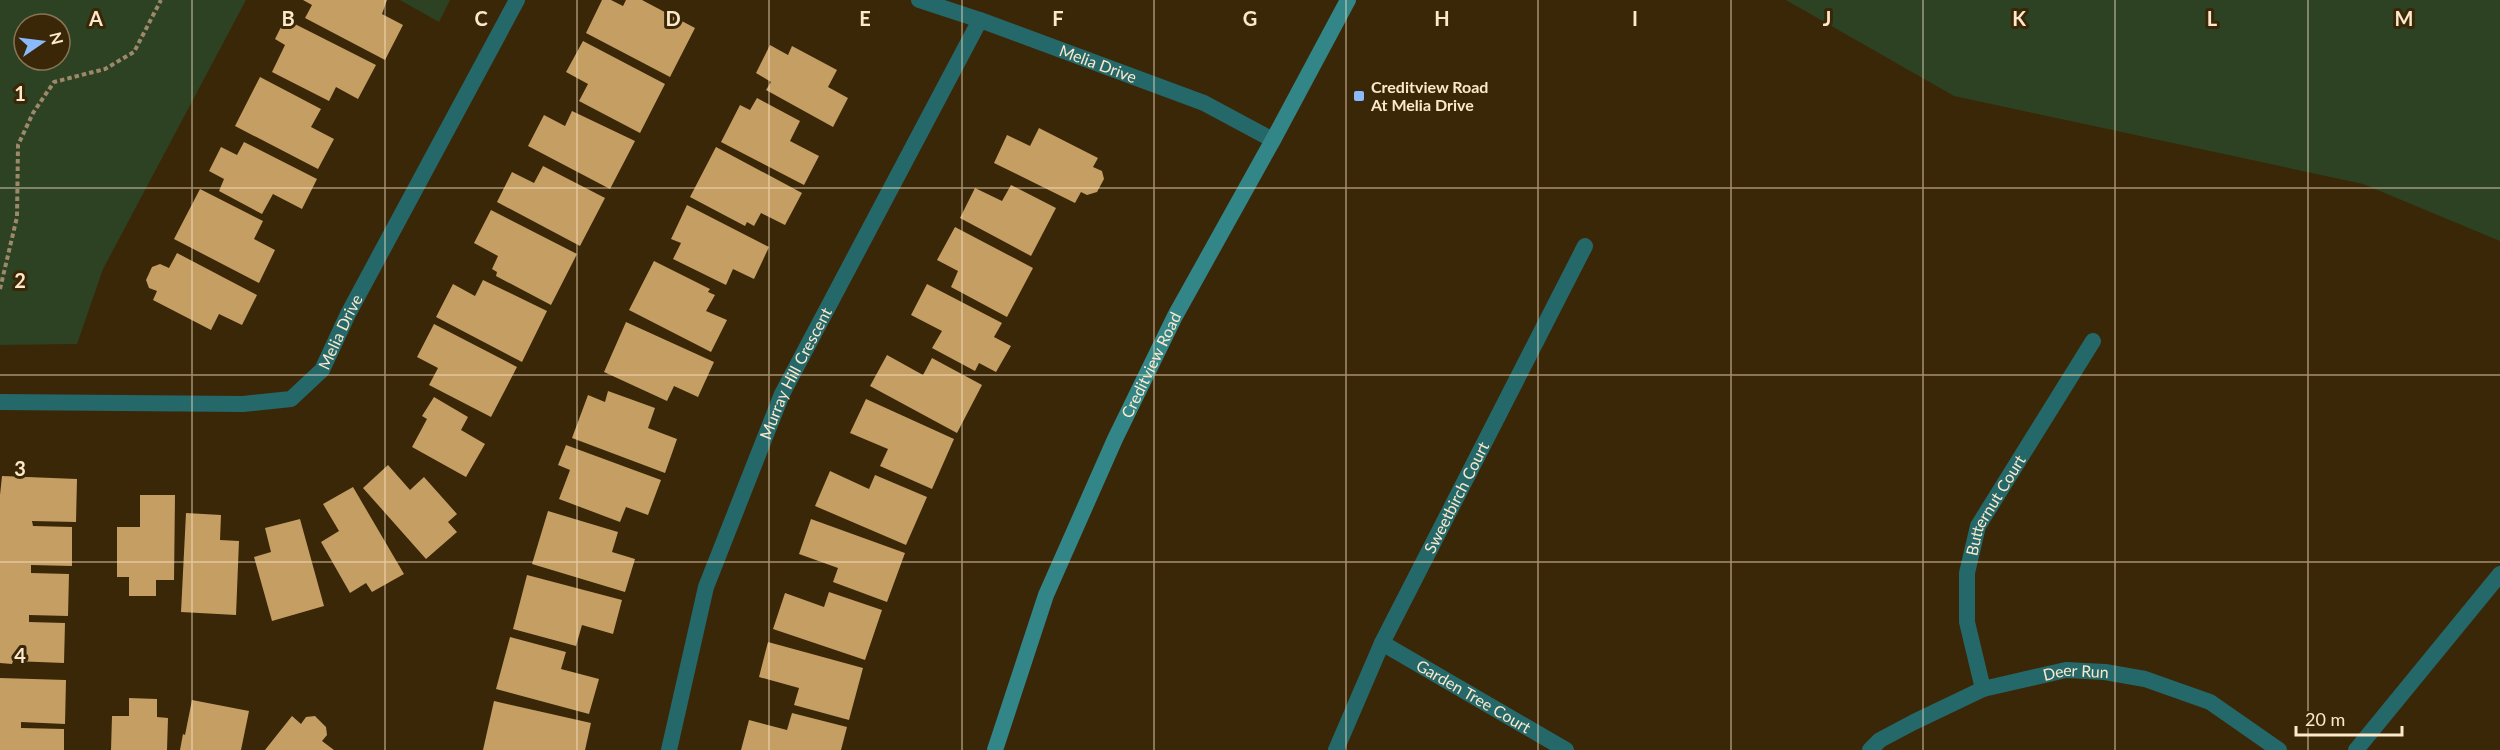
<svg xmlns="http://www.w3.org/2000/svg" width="2500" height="750" viewBox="0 0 2500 750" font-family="Lato,sans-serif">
<rect width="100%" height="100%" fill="#3a2707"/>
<!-- green -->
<g fill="#2c4222" fill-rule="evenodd">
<path d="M0,0h246l-143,269 -26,75 -77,1zM24,24h36v36h-36z"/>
<path d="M400,0h50l-11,22z"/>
<path d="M1786,0h714v241l-137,-57 -409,-88z"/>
</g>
<!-- building -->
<g fill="#c59e64">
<path d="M303,0h84l-5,14 21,11 -18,35 -80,-42 7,-13z"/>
<path d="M602,0h9l12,6 3,-6h16l53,28 -25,49 -84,-44z"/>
<path d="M285,19l91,46 -18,34 -22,-12 -7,14 -57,-29 13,-27 -10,-6z"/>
<path d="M583,41l82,43 -25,49 -61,-32 9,-17 -22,-12z"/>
<path d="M770,45l18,10 4,-9 45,24 -9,17 20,11 -15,29 -67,-37 5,-8 -15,-9z"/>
<path d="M260,77l61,32 -10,18 23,12 -16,30 -83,-43z"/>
<path d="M757,98l43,23 -10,20 29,15 -15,29 -83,-43 19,-37 10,5z"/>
<path d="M572,111l63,30 -25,48 -82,-43 16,-31 21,11z"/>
<path d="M1039,128l59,30 -5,9 9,4 2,8 -7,13 -10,3 -6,-3 -6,11 -81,-40 13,-28 23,11z"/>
<path d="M244,142l73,37 -15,30 -29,-15 -11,20 -43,-23 5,-12 -15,-8 12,-24 16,8z"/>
<path d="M716,147l86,46 -17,32 -24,-12 -7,13 -7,-4 -2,4 -55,-29z"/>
<path d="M543,166l62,32 -25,48 -83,-44 15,-30 22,11z"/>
<path d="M1011,185l45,23 -25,48 -71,-38 15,-30 27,13z"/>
<path d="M200,189l63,32 -9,18 21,11 -16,33 -85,-44z"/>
<path d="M687,205l82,42 -15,32 -21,-10 -7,16 -53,-26 8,-16 -10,-4z"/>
<path d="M491,210l86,44 -26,51 -55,-29 1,-4 -5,-3 6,-13 -24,-13z"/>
<path d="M955,227l78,41 -26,49 -56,-30 7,-16 -21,-11z"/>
<path d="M177,253l80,42 -15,30 -23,-11 -8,16 -58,-30 4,-9 -8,-3 -3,-8 6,-13 8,-3 9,4z"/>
<path d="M654,261l56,28 -2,3 7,3 -9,16 21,9 -16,32 -82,-42z"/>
<path d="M483,280l64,31 -25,51 -86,-45 17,-33 22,12z"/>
<path d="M927,284l75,39 -8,14 17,9 -15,26 -17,-9 -4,8 -43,-23 10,-17 -31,-16z"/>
<path d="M626,322l88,40 -16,35 -24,-11 -7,15 -63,-29z"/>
<path d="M434,324l83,43 -26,50 -62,-32 9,-17 -21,-11z"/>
<path d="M887,355l36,20 9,-17 50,27 -25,48 -87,-47z"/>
<path d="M608,391l47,17 -7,20 29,11 -12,34 -93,-35 16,-43 17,7z"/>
<path d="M434,397l34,20 -7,13 24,14 -19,33 -54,-30 15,-28 -5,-3z"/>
<path d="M866,399l88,40 -22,50 -52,-23 8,-17 -38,-16z"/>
<path d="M566,445l95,35 -13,35 -22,-8 -6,15 -61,-23 11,-29 -12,-5z"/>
<path d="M388,465l22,25 14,-13 33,37 -9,8 9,10 -31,27 -63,-71z"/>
<path d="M830,471l39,18 6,-14 52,22 -21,48 -91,-39z"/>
<path d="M2,476l75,3 -1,43 -44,-1 1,5 39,1v39l-41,-1v8l38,1 -1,42 -39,-1v7l36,1 -1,40 -51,-2 -1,3 -12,-1v-168z"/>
<path d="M353,487l51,87 -32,18 -6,-9 -16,10 -29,-51 18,-11 -16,-27z"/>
<path d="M140,495h35l-1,85h-18v16h-27v-19h-12v-50h23z"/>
<path d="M548,511l70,21 -6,20 23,7 -10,33 -93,-28z"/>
<path d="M186,513l35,2 -1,25 19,1 -3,74 -55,-3z"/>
<path d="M300,519l24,87 -52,15 -18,-64 17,-5 -6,-24z"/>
<path d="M811,519l94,34 -18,49 -54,-20 5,-14 -39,-14z"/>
<path d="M527,575l95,25 -9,34 -31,-9 -6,21 -63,-17z"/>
<path d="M829,592l53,18 -17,50 -92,-31 12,-36 39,14z"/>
<path d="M510,637l56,15 -5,17 38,10 -10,35 -93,-25z"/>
<path d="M768,642l95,26 -14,52 -55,-15 5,-17 -40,-11z"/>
<path d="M0,678l66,2 -1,44 -44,-2v6l43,1v21h-64z"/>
<path d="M129,698l28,1v18l11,1 -1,32h-56l1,-34h17z"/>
<path d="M192,700l57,11 -8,39h-61l3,-16 2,1z"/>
<path d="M494,701l97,22 -6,27h-102z"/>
<path d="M792,713l55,14 -6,23h-100l8,-30 38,10z"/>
<path d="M292,716l9,8 5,-7 9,-1 11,11 1,8 -5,6 12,9h-69z"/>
</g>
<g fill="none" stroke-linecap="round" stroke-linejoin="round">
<!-- path -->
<path stroke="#9c886a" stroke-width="4" stroke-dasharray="4.5 3" stroke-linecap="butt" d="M0,289l17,-72 1,-72 15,-32 21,-31 51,-13 29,-17 27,-52"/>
<!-- minor -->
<g stroke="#256869" stroke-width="16">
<path id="s1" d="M919,0l61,20 224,83 69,37"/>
<path id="s2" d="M0,402l243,2 48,-5 31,-29 26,-56 169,-314"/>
<path id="s3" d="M1382,643l184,107"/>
<path id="s4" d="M1983,689l-16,-67v-49l11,-47 115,-185"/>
<path id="s5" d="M669,750l37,-163 76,-193 198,-374"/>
<path id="s6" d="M1336,750l46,-107 203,-397"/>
<path id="s7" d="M1870,750l10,-10 34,-18 69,-33 83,-19 39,2 40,7 65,23 69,48"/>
<path d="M2356,750l144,-176"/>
</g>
<!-- secondary -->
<path stroke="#328688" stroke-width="16" id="s8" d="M995,750l51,-155 69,-156 60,-123 98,-176 75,-140"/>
</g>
<!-- grid -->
<path fill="none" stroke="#fce8cb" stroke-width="1.5" stroke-opacity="0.55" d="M192,0v750M385,0v750M577,0v750M769,0v750M962,0v750M1154,0v750M1346,0v750M1538,0v750M1731,0v750M1923,0v750M2115,0v750M2308,0v750M0,188h2500M0,375h2500M0,562h2500"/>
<!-- markers -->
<rect fill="#8abafc" stroke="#3a2707" stroke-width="2" x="1353" y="90" width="12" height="12" rx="3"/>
<g text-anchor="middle" stroke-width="6" stroke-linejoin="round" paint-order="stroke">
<!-- street labels -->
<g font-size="16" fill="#fce8cb" stroke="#3a2707">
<text dy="6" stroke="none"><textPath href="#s1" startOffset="190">Melia Drive</textPath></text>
<text dy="6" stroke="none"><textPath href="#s2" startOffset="376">Melia Drive</textPath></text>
<text dy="6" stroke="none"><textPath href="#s8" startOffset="416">Creditview Road</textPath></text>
<text dy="6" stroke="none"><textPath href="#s5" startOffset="399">Murray Hill Crescent</textPath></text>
<text dy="6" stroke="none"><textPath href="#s6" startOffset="280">Sweetbirch Court</textPath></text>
<text dy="6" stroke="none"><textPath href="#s4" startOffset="192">Butternut Court</textPath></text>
<text dy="6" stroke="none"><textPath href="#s7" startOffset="224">Deer Run</textPath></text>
<text dy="6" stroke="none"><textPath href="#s3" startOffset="106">Garden Tree Court</textPath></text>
</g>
<!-- poi labels -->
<g font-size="16" font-weight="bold" fill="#fce8cb" stroke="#3a2707" text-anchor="start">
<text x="1371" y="93">Creditview Road<tspan x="1371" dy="18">At Melia Drive</tspan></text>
</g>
</g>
<g font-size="20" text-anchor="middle" font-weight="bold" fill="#fce8cb" stroke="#3a2707" stroke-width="6" stroke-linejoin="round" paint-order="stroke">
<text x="96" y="26">A</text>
<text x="288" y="26">B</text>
<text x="481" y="26">C</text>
<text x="673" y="26">D</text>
<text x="865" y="26">E</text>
<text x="1058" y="26">F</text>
<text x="1250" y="26">G</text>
<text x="1442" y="26">H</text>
<text x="1635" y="26">I</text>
<text x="1827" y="26">J</text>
<text x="2019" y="26">K</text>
<text x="2212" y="26">L</text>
<text x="2404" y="26">M</text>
<text x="20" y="101">1</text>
<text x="20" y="288">2</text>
<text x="20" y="476">3</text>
<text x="20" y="663">4</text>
</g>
<!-- north arrow -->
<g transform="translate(42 42) rotate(76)"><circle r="28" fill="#3a2707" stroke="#887455" stroke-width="1.5"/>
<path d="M0-4.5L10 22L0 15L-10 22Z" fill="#8abafc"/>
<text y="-9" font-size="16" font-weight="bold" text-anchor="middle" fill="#fce8cb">N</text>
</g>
<!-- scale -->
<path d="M2296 726v9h106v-9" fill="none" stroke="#fce8cb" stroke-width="3"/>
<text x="2305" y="726" font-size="18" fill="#fce8cb" stroke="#3a2707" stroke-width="4.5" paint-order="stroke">20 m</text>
</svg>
